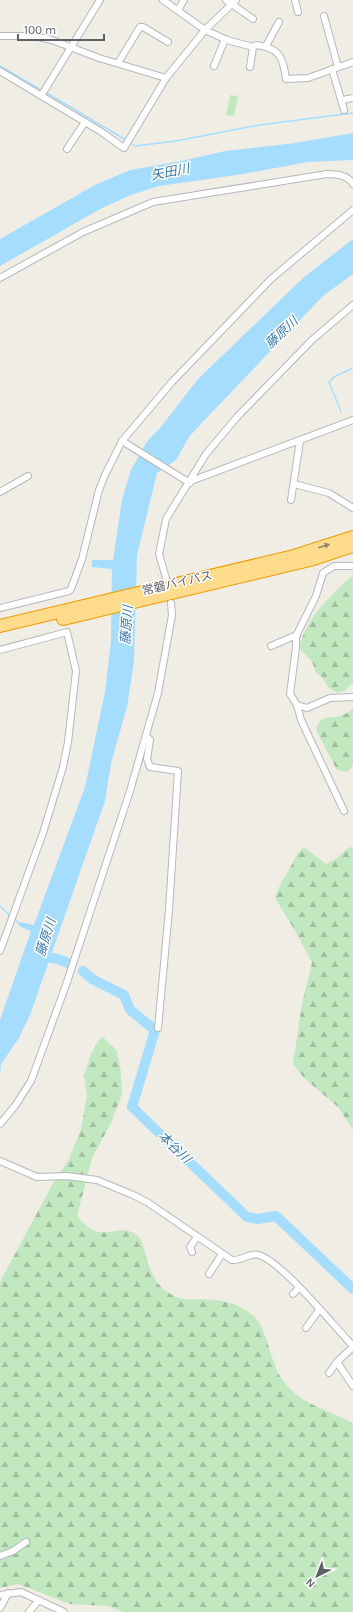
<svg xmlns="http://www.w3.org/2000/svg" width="353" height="1612" viewBox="0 0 353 1612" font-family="Karla,'Noto Sans JP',sans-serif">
<defs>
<pattern id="forest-firs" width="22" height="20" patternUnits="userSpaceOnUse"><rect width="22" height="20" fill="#c2e8c0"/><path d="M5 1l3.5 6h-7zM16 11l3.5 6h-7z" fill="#a1bfa0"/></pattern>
</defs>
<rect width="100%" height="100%" fill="#f0ede5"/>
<!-- forest -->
<g fill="url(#forest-firs)">
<path d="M353,575v107l-7,8 -8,3 -10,-6 -7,-11 -5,-3 -4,-12 -13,-13c7,-30 32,-53 54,-73z"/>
<path d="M353,708v57l-6,7 -10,-2 -21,-40c5,-19 16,-9 29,-16 3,-1 6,-4 8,-6z"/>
<path d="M304,847l22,17 10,-5 13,-12 4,1v282l-15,-23 -34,-29 -11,-14 9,-61 10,-40 -15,-29 -22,-36c4,-13 6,-14 12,-25 8,-12 6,-16 17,-26z"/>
<path d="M103,1037l14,14 4,21 1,22 -11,29 -19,35 -15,58c4,4 10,11 15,14 19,8 33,-9 48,9 3,3 3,9 5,14 6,21 12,37 34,45 5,2 13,1 18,1 23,1 38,2 57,17 12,10 17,48 28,63 16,25 47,31 71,44v189h-230l-15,-6 -38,-2 -52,-20 -18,4v-302l1,-6 50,-93 18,-28 12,-30 6,-33 -3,-20 7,-22 8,-14z"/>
</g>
<!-- garden -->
<path fill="#c2e8c0" d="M230,95l8,1 -4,20 -8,-1z"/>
<!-- water -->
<g fill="#a5ddff">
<path d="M353,133v27l-45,2 -71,13 -78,11 -28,9 -29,13 -102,58v-27l93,-53 37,-16 51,-9 44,-10 70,-8z"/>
<path d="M353,239v35l-30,22 -126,132 -8,9 -13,23 -19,13 -20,82 -3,106 -7,46 -16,56 -6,38 -75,214 -11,23 -18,26 -1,12v-56l31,-89 -12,-5 1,-4 14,3 51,-138 20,-95 6,-51 1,-72 -20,-2v-7h21l9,-60 9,-30 17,-30 12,-12 38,-49 105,-101z"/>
</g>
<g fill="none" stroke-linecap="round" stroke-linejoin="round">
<!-- stream -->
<g stroke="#a5ddff" stroke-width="1.5">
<path d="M0,66l41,24"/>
<path d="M45,92l81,48"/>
<path d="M129,142l6,4 41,-5 83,-16 94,-12"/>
<path d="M341,412l-12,-30 5,-5 19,-9"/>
<path d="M0,906l10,10"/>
<path d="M13,918l8,7"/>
</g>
<!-- river -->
<g stroke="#a5ddff" stroke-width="10">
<path d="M40,956l18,3 10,4"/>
<path d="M83,971l9,8 32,16 6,15 25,20 -23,77 115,110 11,2 18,-3 77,73"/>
</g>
<!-- street casing -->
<g stroke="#b5b8bc" stroke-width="8">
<g id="street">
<path d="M163,0l42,30 22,10 26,7 3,-2c24,3 27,12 30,34l22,-1 45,-16"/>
<path d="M226,0l27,19"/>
<path d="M295,0l3,12"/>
<path d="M178,10l6,-10"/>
<path d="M324,16l14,51"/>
<path d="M0,36h34l18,4 47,18 67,20"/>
<path d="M266,46l13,-24"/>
<path d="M118,63l22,-36h3l25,15"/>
<path d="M214,66l11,-27"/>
<path d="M250,67l3,-20"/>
<path d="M332,69l12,41"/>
<path d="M0,71l100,60 24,17 42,-70 39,-48 31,-30"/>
<path d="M41,96l59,-96"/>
<path d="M343,100l10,-2"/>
<path d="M67,149l18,-27"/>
<path d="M0,278l83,-46 70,-30 174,-28c10,0 21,1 26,10"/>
<path d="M122,441l68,42"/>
<path d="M191,481l162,-61"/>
<path d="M294,484l35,9 24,15"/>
<path d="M0,492l28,-16"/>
<path d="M291,500l9,-59"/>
<path d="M353,566h-19l-11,7 -7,23 -20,40v11l-6,47 7,11 10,3 23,-10 23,-1"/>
<path d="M166,578l-7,-24 7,-35 40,-65 31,-37 75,-77 41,-35"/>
<path d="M0,608l69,-17 2,-2 11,-30 17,-69 6,-15 17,-34 50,-59 99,-103 82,-69"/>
<path d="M271,646l26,-11"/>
<path d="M0,650l67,-18 9,39 -8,71 -5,25 -20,66 -43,118"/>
<path d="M297,705l4,15 43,91"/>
<path d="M146,735l4,5 -3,19 3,8 28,4 -9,139 -11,118"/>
<path d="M0,1124l15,-18 16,-25 35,-96 64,-194 28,-98 14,-78 -1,-12"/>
<path d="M0,1161l37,16 30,-1 30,4 36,15 14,7 85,58c10,1 18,-8 27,-5 23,7 75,71 94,91"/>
<path d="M192,1252l-2,-5 7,-10"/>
<path d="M209,1274l13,-20"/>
<path d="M293,1294l6,-6"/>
<path d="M306,1328l13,-18"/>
<path d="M337,1362l16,24"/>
<path d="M329,1373l8,-11 16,-15"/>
<path d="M0,1556l13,-5 13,-9"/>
<path d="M0,1595l21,-3 43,20"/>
<path d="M0,1608l8,-15"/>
<path d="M29,1612l10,-12"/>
</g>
</g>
<!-- highway casing -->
<g stroke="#f49a00" stroke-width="14">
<g id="highway">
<path d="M63,619l247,-59 43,-14"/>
<path d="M0,626l294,-70 59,-19"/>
</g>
</g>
<!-- street -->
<use href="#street" stroke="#fff" stroke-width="6"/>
<!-- highway -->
<use href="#highway" stroke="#ffdb8c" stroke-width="12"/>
</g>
<!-- one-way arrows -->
<defs><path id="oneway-solid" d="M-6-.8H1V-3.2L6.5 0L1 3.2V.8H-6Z"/></defs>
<use fill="#8d8671" href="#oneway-solid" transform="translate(324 546) rotate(-17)"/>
<g text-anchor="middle" stroke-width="3" stroke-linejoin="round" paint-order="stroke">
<!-- street labels -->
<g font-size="12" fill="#5c6166" stroke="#fff">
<text transform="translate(177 583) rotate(-13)" y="4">常磐バイパス</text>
</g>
<!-- water labels -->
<g font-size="13" font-style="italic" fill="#3a79ad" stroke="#fff">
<text transform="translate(170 171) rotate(-11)" y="5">矢田川</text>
<text transform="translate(281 332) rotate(-43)" y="5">藤原川</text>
<text transform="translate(126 625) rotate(-86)" y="5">藤原川</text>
<text transform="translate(45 937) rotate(-73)" y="5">藤原川</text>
<text transform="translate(175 1147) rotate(44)" y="5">本谷川</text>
</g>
</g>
<!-- north arrow -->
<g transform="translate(317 1576) rotate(223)" stroke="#ffffff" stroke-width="3" paint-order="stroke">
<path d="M0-3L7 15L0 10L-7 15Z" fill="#5c6166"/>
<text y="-6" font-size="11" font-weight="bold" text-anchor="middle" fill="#5c6166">N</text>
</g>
<!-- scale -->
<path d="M18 34v6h86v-6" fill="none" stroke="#5c6166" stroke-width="2"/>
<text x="24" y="34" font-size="12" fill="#5c6166" stroke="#ffffff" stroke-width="3" paint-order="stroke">100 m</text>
</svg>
